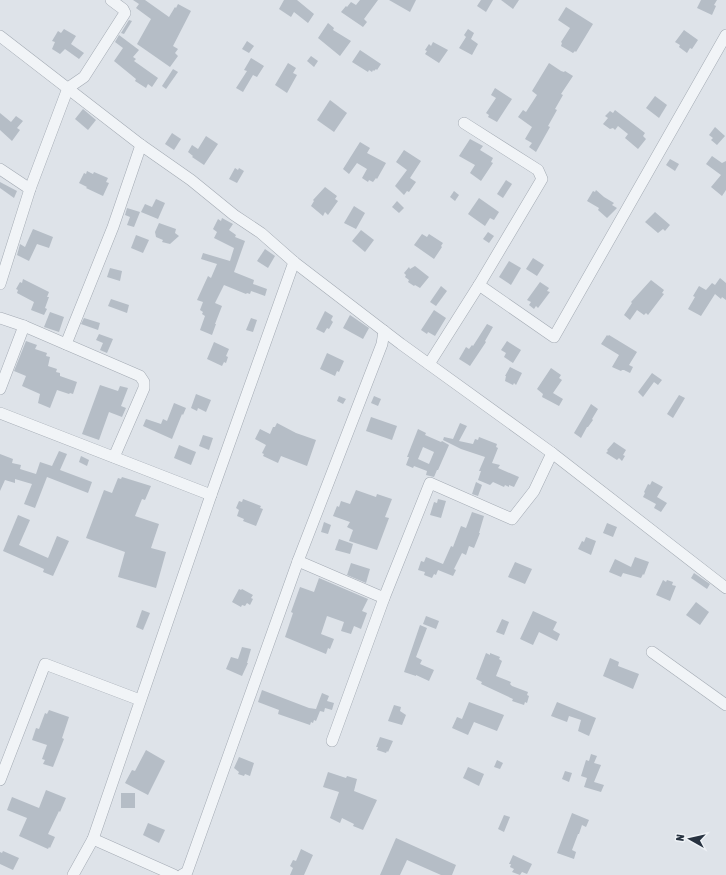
<svg xmlns="http://www.w3.org/2000/svg" width="726" height="875" viewBox="0 0 726 875" font-family="'Asap Condensed',sans-serif">
<rect width="100%" height="100%" fill="#dee3e9"/>
<!-- building -->
<g fill="#b5bdc6" fill-rule="evenodd">
<path d="M133,0h12l24,17 6,-10 1,1 2,-4 13,7 -18,35 5,3 -3,4 3,3 -8,11 -33,-23 14,-25 -15,-11 3,-4z"/>
<path d="M284,0h13l17,14 -6,9 -14,-11 -3,5 -12,-8z"/>
<path d="M360,0h18l-14,19 3,3 -4,5 -22,-15 5,-6 1,1 4,-5 5,3z"/>
<path d="M389,0h27l-6,12z"/>
<path d="M481,0h12l-7,12 -9,-6z"/>
<path d="M501,0h18l-6,9z"/>
<path d="M701,0h16l-3,5 2,1 -4,9 -15,-7z"/>
<path d="M566,7l27,17 -17,28 -1,-1 -2,2 -12,-7 1,-3 -1,-1 9,-14 -12,-8z"/>
<path d="M129,20l3,1 -8,13 -3,-1z"/>
<path d="M328,23l6,5 -1,2 18,11 -11,15 -22,-18z"/>
<path d="M64,29l12,7 -5,8 13,9 -5,6 -14,-10 -5,5 -8,-5 3,-7 -3,-1 6,-10 3,2z"/>
<path d="M468,29l6,4 -3,6 7,5 -6,11 -13,-7 7,-11 -2,-2z"/>
<path d="M684,30l14,10 -6,9 -2,-1 -3,5 -8,-6 1,-2 -5,-3z"/>
<path d="M119,35l20,15 -6,7 3,2 -2,2 24,17 -6,9 -4,-3 -2,4 -11,-7 1,-2 -22,-18 9,-13 -8,-6z"/>
<path d="M247,41l7,5 -5,7 -7,-4z"/>
<path d="M433,42l15,8 -9,13 -14,-9 2,-3 -2,-1 4,-6 2,2z"/>
<path d="M360,50l21,14 -4,6 -1,-1 -2,2 -1,-1 -1,2 -3,-2 -1,2 -16,-10z"/>
<path d="M311,56l7,5 -4,6 -7,-6z"/>
<path d="M251,58l13,8 -7,11 -4,-2 -10,17 -7,-4 11,-17 -3,-1z"/>
<path d="M288,63l8,5 -3,5 4,2 -10,18 -12,-8z"/>
<path d="M549,63l12,8 3,1 1,-1 8,5 -12,18 2,1 -8,14 2,1 -9,16 2,1 -14,25 -7,-5 3,-4 -7,-4 7,-12 -14,-10 5,-7 3,2 11,-17 -5,-4z"/>
<path d="M173,69l5,3 -12,17 -4,-3z"/>
<path d="M495,88l17,11 -15,23 -9,-5 1,-2 -3,-2 10,-15 -5,-3z"/>
<path d="M655,96l12,9 -8,13 -13,-10z"/>
<path d="M330,100l17,13 -13,19 -17,-12z"/>
<path d="M83,109l13,11 -8,10 -13,-11z"/>
<path d="M615,110l30,23 -2,3 3,3 -8,10 -13,-11 3,-4 -10,-8 -3,4 -2,-2 -3,1 -7,-5 5,-6 -3,-2 5,-5 3,2z"/>
<path d="M0,113l11,9 5,-6 7,5 -6,7 3,2 -8,11 -12,-11z"/>
<path d="M715,127l10,9 -8,9 -6,-5 2,-2 -4,-3z"/>
<path d="M172,133l9,6 -7,11 -9,-6z"/>
<path d="M206,136l12,8 -14,21 -12,-8 1,-1 -5,-4 4,-7 6,4z"/>
<path d="M470,139l13,7 -3,4 13,8 -2,4 2,1 -12,18 -11,-8 5,-8 -16,-9z"/>
<path d="M360,142l10,6 -3,5 19,10 -9,16 -1,-1 -3,4 -4,-2 -1,2 -6,-4 5,-9 -10,-6 -8,11 -6,-5z"/>
<path d="M404,150l17,11 -11,17 6,4 -7,10 -2,-1 -3,4 -9,-9 12,-16 -11,-8z"/>
<path d="M712,156l10,7 4,-2v29l-4,6 -11,-9 10,-12 -15,-11z"/>
<path d="M670,159l9,5 -4,7 -9,-6z"/>
<path d="M235,168l3,2 1,-2 5,3 -7,12 -8,-4z"/>
<path d="M87,171l6,3 1,-2 14,6 -2,4 3,1 -6,13 -17,-8 1,-1 -8,-4 5,-10 2,1z"/>
<path d="M506,180l6,4 -9,14 -6,-4z"/>
<path d="M0,182l17,9 -3,7 -14,-10z"/>
<path d="M325,187l12,9 -2,3 3,2 -10,14 -3,-3 -2,4 -12,-10 3,-5 -1,-1z"/>
<path d="M596,190l8,7 10,6 -2,2 5,3 -10,10 -9,-8 1,-2 -12,-7 6,-10 2,1z"/>
<path d="M454,191l5,4 -4,6 -5,-4z"/>
<path d="M479,198l20,14 -5,8 -4,-2 -5,8 -17,-12z"/>
<path d="M156,199l9,4 -7,16 -17,-7 4,-8 7,3z"/>
<path d="M397,201l7,7 -5,5 -7,-6z"/>
<path d="M354,206l11,7 -9,16 -12,-6z"/>
<path d="M127,208l13,4 -6,15 -7,-2 3,-8 -5,-2z"/>
<path d="M655,212l15,13 -5,6 -2,-2 -5,4 -13,-11z"/>
<path d="M222,218l11,6 -4,6 7,5 -1,2 10,4 -11,31 20,8 -1,4 14,5 -2,7 -14,-5 -1,3 -3,-1 -1,1 -22,-9 -9,18 7,3 -7,18h1l-4,11 -12,-5 5,-14 -3,-2 1,-2 -3,-2 3,-8 -6,-2 11,-24 3,2 6,-14 -16,-5 2,-6 27,8 4,-13 -20,-10 3,-6 -4,-3 5,-10 3,2z"/>
<path d="M159,223l17,6 -1,4 4,3 -9,8 -8,-2 1,-2 -7,-3 -1,-5z"/>
<path d="M33,229l20,8 -4,11 -12,-4 -8,17 -12,-6 3,-11 5,3z"/>
<path d="M361,230l13,10 -9,12 -13,-11z"/>
<path d="M488,232l6,4 -5,7 -6,-4z"/>
<path d="M422,234l5,3 2,-3 14,9 -2,3 1,1 -8,12 -20,-14z"/>
<path d="M136,235l13,5 -6,13 -12,-5z"/>
<path d="M265,249l10,7 -7,12 -11,-7z"/>
<path d="M533,258l11,7 -7,11 -11,-7z"/>
<path d="M509,261l12,7 -10,17 -12,-8z"/>
<path d="M415,266l14,11 -9,11 -5,-3 -1,1 -6,-4 1,-2 -4,-3 1,-2 -2,-2 5,-6 1,2z"/>
<path d="M110,268l12,3 -2,10 -13,-4z"/>
<path d="M720,278l6,5v17l-4,-3 -1,2 -6,-5 -14,22 -13,-7 7,-12 -2,-1 6,-10 7,4 6,-7 3,2z"/>
<path d="M23,279l26,13 -2,5h2l-4,11 2,1 -3,6 -13,-5 3,-8 -17,-9 1,-3 -2,-1 4,-7 2,1z"/>
<path d="M651,280l13,10 -2,3 2,1 -16,21 -2,-2 -2,2 -7,-5 -7,10 -6,-5 8,-12 -1,-1z"/>
<path d="M540,282l9,6 -2,3 3,1 -12,16 -2,-2 -2,3 -5,-4 2,-3 -4,-2z"/>
<path d="M441,286l6,5 -11,15 -6,-4z"/>
<path d="M111,299l18,6 -2,8 -19,-7z"/>
<path d="M434,310l12,8 -11,18 -7,-4 -1,2 -6,-4z"/>
<path d="M325,311l8,5 -2,4 2,2 -4,7 -2,-1 -3,5 -8,-4z"/>
<path d="M50,312l14,5 -5,15 -15,-5z"/>
<path d="M350,315l19,13 -6,11 -20,-11z"/>
<path d="M84,318l16,5 -2,7 -17,-6z"/>
<path d="M251,318l6,2 -4,12 -7,-2z"/>
<path d="M487,324l6,3 -8,14 1,1 -16,24 -3,-2 -8,-5 7,-12 3,2 3,-4 1,1z"/>
<path d="M99,334l14,5 -6,14 -7,-3 3,-7 -7,-3z"/>
<path d="M607,335l1,1 1,-1 28,17 -8,13 4,2 -3,6 -6,-3h-2l-1,1 -9,-4 7,-12 -18,-11z"/>
<path d="M26,341l11,4 -2,4 12,4 -1,3 4,1 -2,9 9,3 -1,3 4,1v3l17,6 -4,12 -3,-1 -1,1 -12,-4 -7,18 -12,-5 2,-9 -18,-8 4,-10 -12,-5z"/>
<path d="M507,341l14,9 -8,13 -9,-6 2,-4 -5,-3z"/>
<path d="M214,342l15,7 -3,7 2,1 -2,6 -2,-1 -2,4 -15,-7z"/>
<path d="M327,353l17,8 -5,11 -2,-1 -2,5 -15,-7z"/>
<path d="M510,367l12,6 -6,12 -2,-2 -1,2 -8,-4 1,-5h-1z"/>
<path d="M551,368l10,7 -2,3 3,2 -9,13 10,6 -4,7 -17,-9 1,-3 -6,-5z"/>
<path d="M652,373l10,7 -4,5 -4,-3 -11,15 -5,-5z"/>
<path d="M100,385l18,6 2,-5 8,2 -7,18 5,2 -4,9 -13,-5 -10,28 -17,-6z"/>
<path d="M196,394l15,6 -5,12 -8,-4 -1,3 -6,-3z"/>
<path d="M679,395l6,3 -12,20 -6,-4z"/>
<path d="M339,396l7,3 -3,5 -6,-3z"/>
<path d="M374,396l7,3 -3,7 -7,-3z"/>
<path d="M174,403l12,5 -3,7 -1,-1 -10,25 -29,-13 3,-7 15,5 2,-5 4,2z"/>
<path d="M591,404l7,5 -6,10 1,1 -5,7h-1l-6,11 -7,-5z"/>
<path d="M371,417l26,9 -5,14 -26,-9z"/>
<path d="M277,423l19,10 20,7 -9,26 -26,-10 -3,7 -15,-7 1,-2 -2,-1 4,-8 -11,-6 5,-10 10,5 3,-7h2z"/>
<path d="M460,423l7,3 -8,15 14,3 2,-5 3,1 1,-3 18,7 -1,3 2,1 -6,15 8,2 -2,3 21,9 -5,10 -5,-2v2l-4,-2 -1,2 -11,-5 -3,3 -12,-5 3,-9h-2l6,-14 -24,-8 -18,-9 1,-3 9,2z"/>
<path d="M418,429l8,4 -1,2 16,7 1,-1 7,4 -11,25h-1l-3,7 -8,-2 1,-4 -13,-5 -1,2 -7,-3 3,-8h-2zM423,447l11,5 -5,12 -11,-5z"/>
<path d="M203,435l10,3 -4,12 -10,-4z"/>
<path d="M614,442l12,8 -3,5 2,1 -3,5 -3,-3 -2,2 -11,-7 2,-2 -1,-1z"/>
<path d="M179,445l17,7 -5,13 -17,-7z"/>
<path d="M59,451l8,3 -7,16 32,12 -4,11 -41,-16 -12,31 -11,-4 8,-20 -17,-5v4l-10,-3 -5,11v-37l13,5 -1,4 9,2 -1,4 16,5 4,-12 12,4z"/>
<path d="M81,456l8,4 -2,6 -8,-4z"/>
<path d="M122,477l29,9 -6,14 -3,-1 -7,17 24,8 -8,24 15,4 -10,36 -38,-11 7,-25 -39,-14 18,-48 8,3 6,-15 3,1z"/>
<path d="M652,481l11,6 -6,10 10,6 -6,9 -7,-4 2,-4 -13,-7 2,-4 -1,-1 4,-8 2,1z"/>
<path d="M476,482l6,3 -4,11 -6,-2z"/>
<path d="M356,490l20,7 1,-3 15,5 -7,18 4,1 -12,32 -28,-9 4,-11 -6,-3 3,-5 -17,-6 4,-10 2,1 2,-6 9,3z"/>
<path d="M243,499l18,7 -1,2 3,1 -7,17 -13,-5 1,-2 -7,-3 2,-6 -3,-2 3,-7 3,1z"/>
<path d="M438,499l8,2 -5,17 -11,-3 4,-13 3,1z"/>
<path d="M472,512l12,4 -5,17h1l-6,15 -5,-2 -3,9 -4,-2 -8,16 2,1 -3,6 -15,-6 -2,5 -2,-1 -2,4 -8,-3 1,-3 -7,-2 3,-9 3,1 2,-5 17,7 8,-18 2,1 8,-21 5,2z"/>
<path d="M18,515l12,5 -11,25 29,13 9,-22 12,5 -16,35 -10,-4 1,-3 -41,-18z"/>
<path d="M324,522l7,3 -3,9 -7,-2z"/>
<path d="M607,523l10,4 -4,10 -10,-4z"/>
<path d="M586,537l10,4 -5,14 -13,-6 4,-8 2,1z"/>
<path d="M339,539l14,5 -3,10 -15,-4z"/>
<path d="M635,557l14,5 -5,13 -1,-1 -2,4 -18,-5 -2,4 -12,-5 6,-13 16,8z"/>
<path d="M515,562l17,7 -7,15 -17,-7z"/>
<path d="M351,563l19,6 -4,14 -19,-8z"/>
<path d="M694,573l16,11 -3,5 -16,-11z"/>
<path d="M319,578l49,21 -6,12 5,2 -6,16 -7,-3 -3,8 -10,-3 3,-9 -17,-6 -6,18 13,5 -4,10 -2,-1 -2,6 -41,-17 8,-24 -2,-1 9,-25 14,5z"/>
<path d="M663,580l3,2 1,-2 6,2 -1,3 4,1 -6,15 -14,-6z"/>
<path d="M239,589l2,1 1,-1 11,6 -2,3 2,1 -3,6 -3,-2 -2,3 -3,-1 -1,2 -9,-5z"/>
<path d="M696,602l13,10 -9,13 -14,-10z"/>
<path d="M142,610l8,3 -7,17 -7,-3z"/>
<path d="M533,611l24,11 -4,8 7,4 -3,7 -18,-9 -6,13 -13,-6z"/>
<path d="M426,616l13,5 -3,8 -13,-5z"/>
<path d="M502,619l7,3 -5,13 -8,-3z"/>
<path d="M420,625l7,3 -11,29 6,3 -2,4 14,6 -5,11 -13,-6v1l-12,-4z"/>
<path d="M242,647l9,2 -4,14h1l-6,13 -16,-7 5,-12 7,2z"/>
<path d="M486,653l4,2v-2l10,4 -1,2 3,2 -6,15 15,6 -1,2 2,2 16,6 -1,3 2,1 -2,7 -2,-1 -1,3 -12,-4 1,-2 -32,-15 1,-2 -6,-3z"/>
<path d="M610,658l9,4 -1,4 21,8 -6,15 -30,-13z"/>
<path d="M262,690l47,18 7,1 6,-16 7,3 -2,5 7,2 -2,7 -7,-2 -1,4 -4,-1 -4,10 -2,-1 -1,3 -2,-1 -1,3 -32,-11 1,-4 -21,-8z"/>
<path d="M469,702l35,13 -7,16 -23,-9 -6,13 -16,-7 5,-11 5,2z"/>
<path d="M557,702l39,16 -7,18 -11,-5 3,-11 -12,-4 -2,6 -16,-6z"/>
<path d="M394,705l7,2 -1,4 6,4 -4,10 -14,-4z"/>
<path d="M49,710l20,7 -7,21 2,1 -11,28 -10,-3 2,-4 -3,-1 5,-14 -15,-5 4,-12 3,1 6,-16 2,1z"/>
<path d="M380,737l13,4 -5,11 -1,-1 -1,2 -9,-3 1,-3h-2z"/>
<path d="M146,750l19,11 -17,34 -23,-12 7,-13 3,1z"/>
<path d="M591,754l6,2 -3,7 7,2 -7,17 10,3 -3,7 -17,-5 3,-9 -6,-2 5,-16 3,1z"/>
<path d="M239,757l15,6 -4,13 -5,-2 -1,2 -6,-2 1,-2 -5,-4z"/>
<path d="M497,760l6,3 -3,6 -6,-2z"/>
<path d="M468,767l16,7 -5,12 -16,-8z"/>
<path d="M565,771l7,2 -3,9 -7,-3z"/>
<path d="M328,772l18,6 1,-2 10,3 -3,12 23,9 -14,30 -10,-4 1,-2 -12,-6 -2,5 -10,-5 9,-26 -16,-5z"/>
<path d="M46,790l20,8 -6,14 -1,-1 -11,23 7,3 -5,11 -1,-1 -1,2 -29,-13 8,-18 -20,-8 5,-13 27,11z"/>
<rect x="121" y="793" width="14" height="15"/>
<path d="M572,813l17,7 -3,7 -4,-2 -3,9h-1l-6,16 4,2 -2,7 -17,-6z"/>
<path d="M504,815l6,2 -6,15 -6,-3z"/>
<path d="M148,823l17,7 -6,13 -16,-8z"/>
<path d="M396,838l60,27 -4,10h-11l-34,-15 -7,15h-20z"/>
<path d="M301,849l12,6 -9,20h-14l3,-7 -3,-2 3,-6 3,1z"/>
<path d="M3,851l16,7 -6,12 -13,-6v-12l2,1z"/>
<path d="M513,855l19,9 -5,10 -5,-2 -2,3 -8,-3 2,-3 -4,-2 1,-3h-2z"/>
</g>
<g fill="none" stroke-linecap="round" stroke-linejoin="round">
<!-- minor casing -->
<g stroke="#a3aab3" stroke-width="12">
<g id="minor">
<path d="M0,36l141,109 50,35 43,35 27,18 33,29 107,82 151,109 174,135"/>
<path d="M0,169l30,20"/>
<path d="M0,284l30,-95 38,-101 16,-11 41,-64 -2,-4 -12,-9"/>
<path d="M479,285l75,52 172,-302"/>
<path d="M0,318l24,8 116,50 4,6v6l-30,69"/>
<path d="M66,344l47,-117 28,-82"/>
<path d="M429,364l50,-79 63,-106 -4,-9 -74,-47"/>
<path d="M0,389l24,-63"/>
<path d="M0,413l211,82"/>
<path d="M298,561l86,37"/>
<path d="M652,652l74,53"/>
<path d="M332,741l52,-143 46,-115 82,36 22,-28 18,-38"/>
<path d="M0,780l45,-116 95,36"/>
<path d="M93,839l81,36"/>
<path d="M73,875l20,-36 118,-344 83,-233"/>
<path d="M182,875l5,-3 111,-311 84,-217 2,-13"/>
</g>
</g>
<!-- minor -->
<use href="#minor" stroke="#f1f4f7" stroke-width="11"/>
</g>
<!-- north arrow -->
<g transform="translate(690 839) rotate(278)" stroke="#eef2f6" stroke-width="3" paint-order="stroke">
<path d="M0-3L7 15L0 10L-7 15Z" fill="#273240"/>
<text y="-6" font-size="11" font-weight="bold" text-anchor="middle" fill="#273240">N</text>
</g>
</svg>
